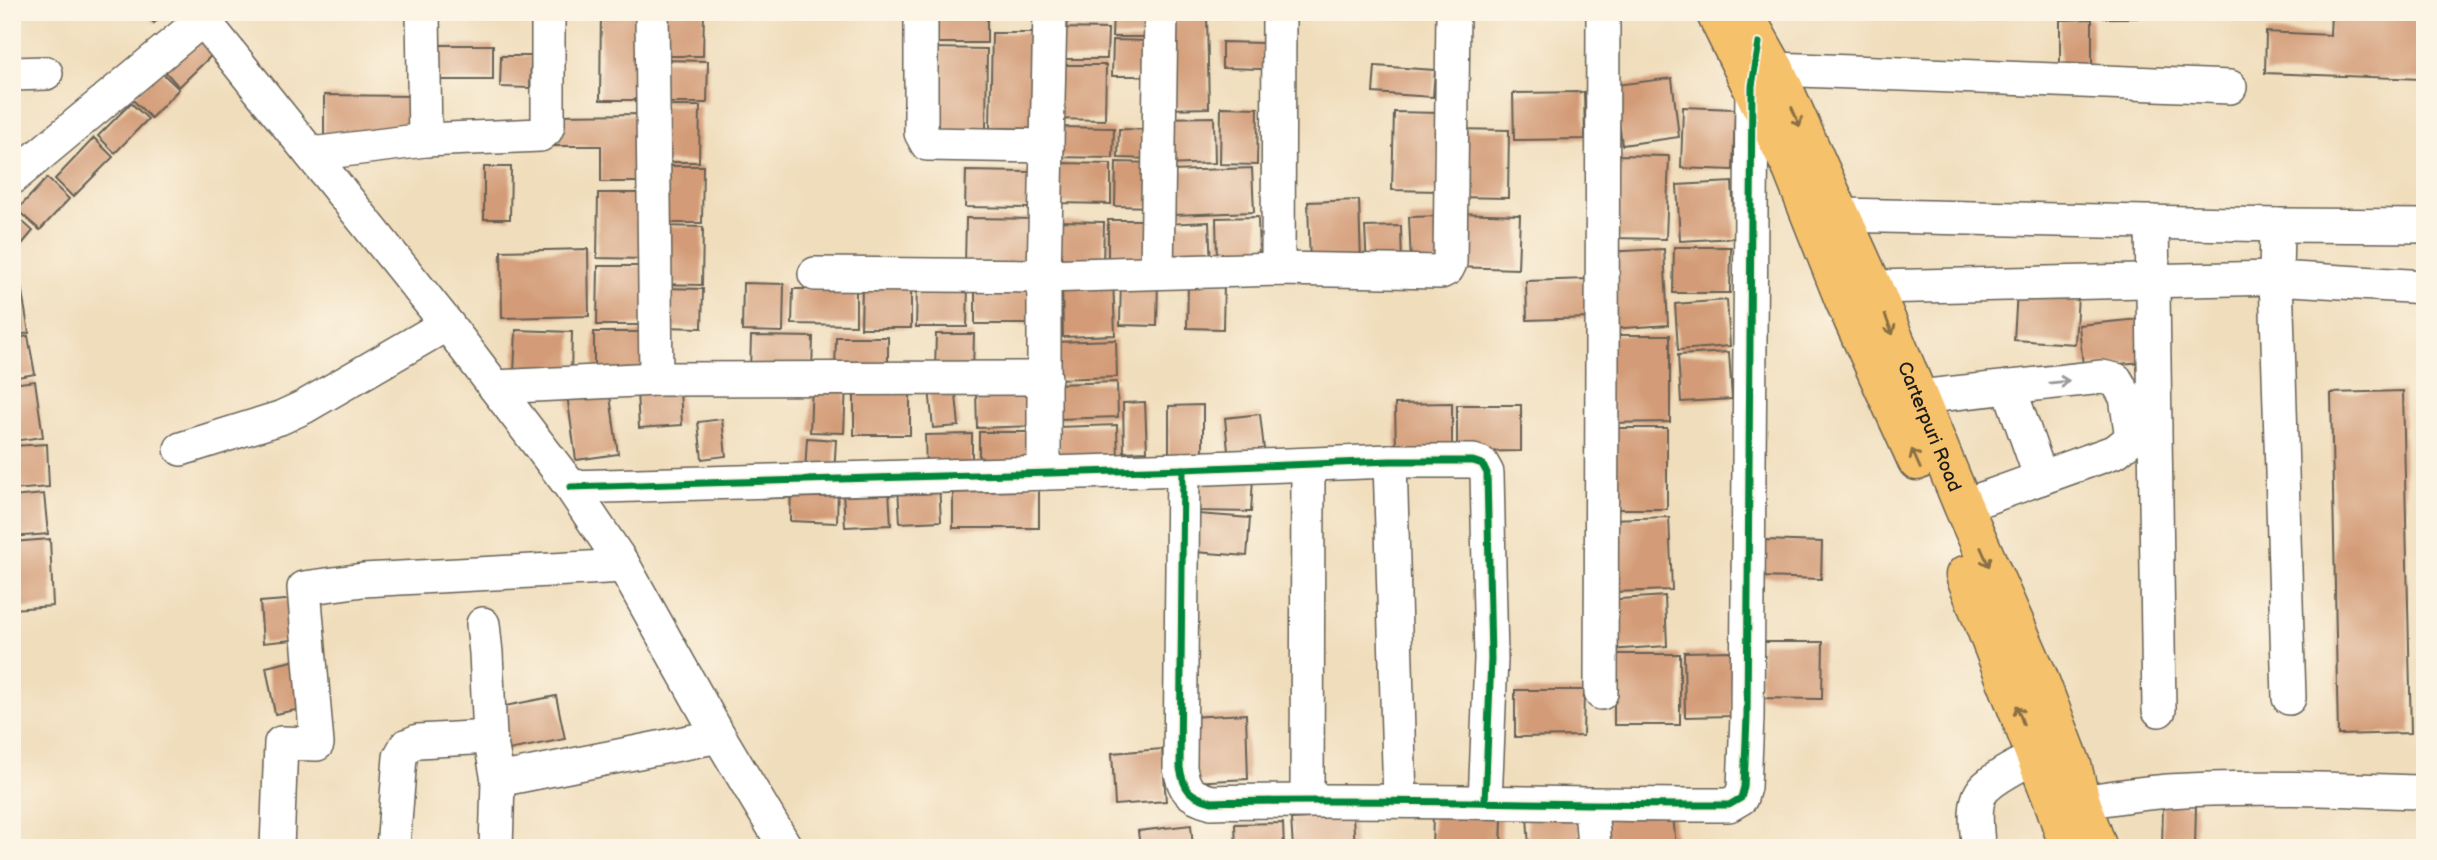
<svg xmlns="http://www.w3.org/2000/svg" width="2437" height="860" viewBox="0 0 2437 860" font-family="'Balsamiq Sans',sans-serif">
<rect width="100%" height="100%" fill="#fcf5e5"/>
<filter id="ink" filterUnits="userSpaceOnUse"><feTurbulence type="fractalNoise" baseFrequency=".0143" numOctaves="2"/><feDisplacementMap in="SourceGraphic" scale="14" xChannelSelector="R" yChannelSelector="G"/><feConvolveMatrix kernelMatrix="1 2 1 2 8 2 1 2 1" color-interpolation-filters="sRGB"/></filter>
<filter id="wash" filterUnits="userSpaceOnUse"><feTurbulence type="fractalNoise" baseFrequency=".00686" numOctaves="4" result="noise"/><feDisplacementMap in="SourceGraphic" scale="28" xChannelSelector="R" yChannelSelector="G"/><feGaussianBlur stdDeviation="1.57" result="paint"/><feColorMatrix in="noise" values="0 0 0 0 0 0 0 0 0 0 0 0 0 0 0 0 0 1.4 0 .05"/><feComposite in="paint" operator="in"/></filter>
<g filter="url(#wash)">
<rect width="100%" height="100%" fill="#f0ddbb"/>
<g id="blocks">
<!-- building -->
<g fill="#d39b77">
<path d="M144,12h23l-13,11z"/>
<path d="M601,12h44l-1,88h-44z"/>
<path d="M660,12h44l-1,44h-44z"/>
<rect x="934" y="12" width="53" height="31"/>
<rect x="1051" y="12" width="52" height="10"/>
<path d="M1113,12h39l-1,25h-39z"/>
<path d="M1212,12h41v6l-41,-2z"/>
<rect x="2104" y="12" width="33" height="6"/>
<path d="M2331,12h92l-2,67 -156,-6 1,-41 64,3z"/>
<path d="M1207,16l2,92 -42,1 -3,-92z"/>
<path d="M2092,19v48l-32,1v-48z"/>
<path d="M1057,28l51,1 -1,30h-51z"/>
<path d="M198,33l18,18 -37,36 -17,-19z"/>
<path d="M992,33h52l-2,96 -52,-1z"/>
<path d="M1113,40l37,1 -1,35h-37z"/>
<path d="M1222,42l41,1 -1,26 -40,-1z"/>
<path d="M432,45h61v35h-62z"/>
<path d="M933,48l54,1 -1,81h-55z"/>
<path d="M501,56h30l-1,32 -30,-1z"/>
<path d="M661,60l47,1 -1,42h-46z"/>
<path d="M1052,65h54l-1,55 -54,-1z"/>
<path d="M1375,66l60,4 -2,27 -60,-4z"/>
<path d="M160,71l19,18 -28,29 -19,-19z"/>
<path d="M1672,78l7,59 -57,8 -7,-60z"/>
<path d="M1584,92l1,47 -71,1 -1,-47z"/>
<path d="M324,95l87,1v42l-87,-1z"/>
<path d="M131,103l17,16 -33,34 -17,-17z"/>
<path d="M659,106h41l-1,56h-41z"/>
<path d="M1221,107l37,1 -1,57 -37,-1z"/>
<path d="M1683,107l52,2 -2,61 -52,-2z"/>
<path d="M1394,112l46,1 -2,78 -46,-1z"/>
<path d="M645,114l-1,68h-43v-36h-47v-31z"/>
<path d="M1214,117l1,46 -51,2 -1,-47z"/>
<path d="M1056,127l58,1 -1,30 -58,-1z"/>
<path d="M1119,129l37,1 -1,29 -37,-1z"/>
<path d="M1455,129l54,1 -1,68 -55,-1z"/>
<path d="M94,138l19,19 -40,40 -18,-18z"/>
<path d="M1612,155l57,1 -3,83 -56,-1z"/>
<path d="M1116,162l39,1v44l-40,-1z"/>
<path d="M1059,163l52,1v40l-53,-1z"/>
<path d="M659,166h44l-1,57h-44z"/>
<path d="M484,167h27l-1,52h-26z"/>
<path d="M1252,168l2,44 -81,3 -1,-44z"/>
<path d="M966,171l65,1 -1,36 -65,-1z"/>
<path d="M47,178l22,21 -29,31 -23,-20z"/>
<path d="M1732,182l3,56 -55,3 -3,-56z"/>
<path d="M598,193h49l-1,66 -49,-1z"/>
<path d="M1359,200l2,63 -51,2 -2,-63z"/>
<path d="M12,212l21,19 -21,25z"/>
<path d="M1456,213l64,2 -2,54 -64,-2z"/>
<path d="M1443,216l1,46 -33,1 -2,-46z"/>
<path d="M1258,217l1,43 -42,2 -1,-44z"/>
<path d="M966,218l71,1 -1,48 -71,-1z"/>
<path d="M1108,220h45l-1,45h-44z"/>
<path d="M1056,221l48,1 -1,42h-48z"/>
<path d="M1209,222l2,44 -45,2 -2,-44z"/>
<path d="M660,226l43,1 -1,58 -43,-1z"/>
<path d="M1401,226l1,41 -35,1 -2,-41z"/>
<path d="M1674,247h57l-1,46h-57z"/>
<path d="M588,249l1,67 -87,2 -1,-67z"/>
<path d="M1664,249l4,76 -58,4 -5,-77z"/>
<path d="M598,266h48l-1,59h-48z"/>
<path d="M1113,277l2,58 -52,2 -1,-59z"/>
<path d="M1121,278l37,1 -1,47 -37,-1z"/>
<path d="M1589,279l1,39 -63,2 -1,-39z"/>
<path d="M1188,282l36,1 -1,46 -36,-1z"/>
<path d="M743,283l41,1 -1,48 -41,-1z"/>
<path d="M917,284h51l-1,43h-51z"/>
<path d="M21,286l8,47 -17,3v-48z"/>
<path d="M862,286h49v42h-50z"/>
<rect x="975" y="286" width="61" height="38"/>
<path d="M663,288l40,1 -1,39 -40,-1z"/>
<path d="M793,289h63v36l-64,-1z"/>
<path d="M2017,291l61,4 -3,49 -61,-4z"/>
<path d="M1727,300l3,46 -52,4 -3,-46z"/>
<path d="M2139,319l4,43 -60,5 -4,-42z"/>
<path d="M516,330l56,2 -1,44 -57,-2z"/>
<path d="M594,332h57l-1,41h-56z"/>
<path d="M936,334h38l-1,38 -38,-1z"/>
<path d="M1607,335h63v87l-63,1z"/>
<path d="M28,336l7,38 -23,4v-39z"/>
<path d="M751,336l62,1 -1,36 -62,-1z"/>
<path d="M836,337h52v35h-53z"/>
<path d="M1116,340l1,37 -62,2 -1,-37z"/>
<path d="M1729,352l3,47 -51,3 -3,-47z"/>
<path d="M35,381l8,56 -31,4v-57z"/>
<path d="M1117,382l1,35 -61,2 -1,-35z"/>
<path d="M812,383l34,1 -2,49 -34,-1z"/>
<path d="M955,385l4,41 -26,2 -4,-40z"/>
<path d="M609,389l9,65 -42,6 -9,-65z"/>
<path d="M680,389l2,36 -43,3 -2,-37z"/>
<rect x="854" y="390" width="56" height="45"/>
<path d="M1035,390l2,36 -60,2 -1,-35z"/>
<path d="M2403,391l8,342 -73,2 -7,-342z"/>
<path d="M1145,402l2,49 -23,1 -1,-49z"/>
<path d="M1452,403v48l-56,1 -1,-48z"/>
<path d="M1203,405v49l-34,1v-49z"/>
<path d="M1457,405h64v46l-64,1z"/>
<path d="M1260,414l5,44 -36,4 -4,-44z"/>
<path d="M722,419l4,37 -24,3 -4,-37z"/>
<path d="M1117,425l1,35 -59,2 -1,-35z"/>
<rect x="1608" y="428" width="59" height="81"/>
<path d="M979,432h59v36l-59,1z"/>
<path d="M972,434v34l-46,1 -1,-34z"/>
<path d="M807,438l29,2 -2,34 -29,-1z"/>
<path d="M47,444l2,43 -37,3v-44z"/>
<path d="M1199,475l54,3 -2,34 -54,-1z"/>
<path d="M939,484l2,37 -41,2 -2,-37z"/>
<rect x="953" y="484" width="86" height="44"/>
<path d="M791,486l47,1 -1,36 -47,-2z"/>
<path d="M889,490l2,35 -46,2 -2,-36z"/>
<path d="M44,494l4,40 -36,3v-40z"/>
<path d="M1198,514l52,4 -3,38 -52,-4z"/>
<path d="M1669,517l3,73 -59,2 -3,-73z"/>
<path d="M50,539l3,67 -41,3v-67z"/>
<path d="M1763,540l59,2 -1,37 -59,-2z"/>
<path d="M1665,596l2,50 -59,4 -3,-50z"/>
<path d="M298,599l4,40 -39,4 -3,-41z"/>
<path d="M1761,642h62l-1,57 -62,-1z"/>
<path d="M1732,651v65l-47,1 -1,-65z"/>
<rect x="1614" y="654" width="66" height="71"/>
<path d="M301,659l10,48 -36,7 -9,-47z"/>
<path d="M1515,690h69l-1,46 -68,1z"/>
<path d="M556,696l9,43 -66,13 -9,-43z"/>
<path d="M1246,714l2,65 -56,3 -3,-65z"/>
<path d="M1162,749l4,52 -51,4 -3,-52z"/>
<path d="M2163,804l33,1 -1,43h-33z"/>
<path d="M1579,812l2,36h-52l-2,-32z"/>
<path d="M1673,814l3,34h-77l-2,-30z"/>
<path d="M1433,815l69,3 -1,30h-69z"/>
<path d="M1353,816l2,32h-62l-2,-29z"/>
<path d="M1283,823l1,25h-48l-1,-24z"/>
<path d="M1191,825l2,23h-53l-2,-17z"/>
</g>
</g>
</g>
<g filter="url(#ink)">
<use href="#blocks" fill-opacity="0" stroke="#666054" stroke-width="2"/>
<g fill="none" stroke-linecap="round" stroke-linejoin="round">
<!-- minor casing -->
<g stroke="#666054" stroke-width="36">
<g id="minor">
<path d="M197,12l250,312 124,163 53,79 95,170 67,112"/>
<path d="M423,12l2,128"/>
<path d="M652,12l4,367"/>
<path d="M921,12v121l6,11 120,2"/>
<path d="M1775,69l455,18"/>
<path d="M12,74l34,-1"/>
<path d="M311,154l114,-14 115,-5 6,-5 2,-5v-103"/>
<path d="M12,178l191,-159 4,-7"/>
<path d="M2152,222l7,488"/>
<path d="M1820,223l20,-8 437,10 148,1"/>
<path d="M2277,225l-1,53 13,420"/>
<path d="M1278,269l1,-257"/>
<path d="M1157,272l4,-260"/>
<path d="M815,274l229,2 234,-7 163,3 6,-3 3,-6 3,-251"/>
<path d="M1873,287l403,-9 149,9"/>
<path d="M495,387l161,-8 389,-1"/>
<path d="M2009,387l32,91"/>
<path d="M1918,397l184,-20 14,3 10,17 6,41 -16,13 -153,55"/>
<path d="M181,449l99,-31 24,-11 143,-83"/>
<path d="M1390,461l10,339"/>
<path d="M1183,469l-3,299c4,22 9,28 32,34 172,-4 344,3 517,3l12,-7 3,-11 3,-70 5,-630"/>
<path d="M1044,473v-197l6,-264"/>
<path d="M571,487l612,-18 207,-8h83l9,3 5,9 4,186 -6,143"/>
<path d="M483,624l3,29 4,84 8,43 -2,68"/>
<path d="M1601,693l2,-681"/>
<path d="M498,780l221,-44"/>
<path d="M1307,800l1,-335"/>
<path d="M1591,805l3,43"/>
<path d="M2057,806c37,-6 74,-12 111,-15 86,-6 172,-1 257,1"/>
<path d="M277,848l4,-105 36,1 -13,-156 59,-8 261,-14"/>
<path d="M393,848l7,-91 6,-11 12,-5 72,-4"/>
<path d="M1978,848c0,-16 -6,-40 3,-55 8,-14 40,-28 54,-37"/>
</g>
</g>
<!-- major casing -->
<g stroke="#666054" stroke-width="41">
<g id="major">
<path d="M1715,12l77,157 52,131 73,161"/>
<path id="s1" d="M1743,12l32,57 98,218 90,219 75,170 34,89 9,37 17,46"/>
<path d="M1965,575l90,231 14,42"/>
</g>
</g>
<!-- minor -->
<use href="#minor" stroke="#fff" stroke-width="33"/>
<!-- major -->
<use href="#major" stroke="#f5c16b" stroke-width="38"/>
<!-- cycleway casing -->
<g stroke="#fcf5e5" stroke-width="11">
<g id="cycleway">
<path d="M1183,469l-3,299c4,22 9,28 32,34 172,-4 344,3 517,3l12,-7 3,-11 3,-70 5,-631 7,-43"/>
<path d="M571,487l612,-18 207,-8h83l9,3 5,9 4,186 -6,143"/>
</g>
</g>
<!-- cycleway -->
<use href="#cycleway" stroke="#00873e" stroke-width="7"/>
</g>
<!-- one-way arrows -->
<defs><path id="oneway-shaft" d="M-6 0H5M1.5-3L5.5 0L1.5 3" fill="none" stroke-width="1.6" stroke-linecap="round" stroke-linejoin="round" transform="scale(1.75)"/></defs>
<g stroke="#886e44">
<use href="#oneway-shaft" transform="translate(1796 117) rotate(66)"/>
<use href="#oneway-shaft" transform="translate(1889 325) rotate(68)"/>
<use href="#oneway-shaft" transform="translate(1916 459) rotate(-114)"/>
<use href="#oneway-shaft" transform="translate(1985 557) rotate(66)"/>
<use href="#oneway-shaft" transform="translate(2020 715) rotate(-110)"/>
</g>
<use stroke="#999" href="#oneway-shaft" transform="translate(2059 382) rotate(-6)"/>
</g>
<g text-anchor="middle" stroke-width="5" stroke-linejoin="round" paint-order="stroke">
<!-- street labels -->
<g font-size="19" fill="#1c1c1c" stroke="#fcf5e5">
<text dy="7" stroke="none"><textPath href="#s1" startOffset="455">Carterpuri Road</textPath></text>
</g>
</g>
<!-- margin -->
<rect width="2437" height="860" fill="none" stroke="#fcf5e5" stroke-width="42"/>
</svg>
